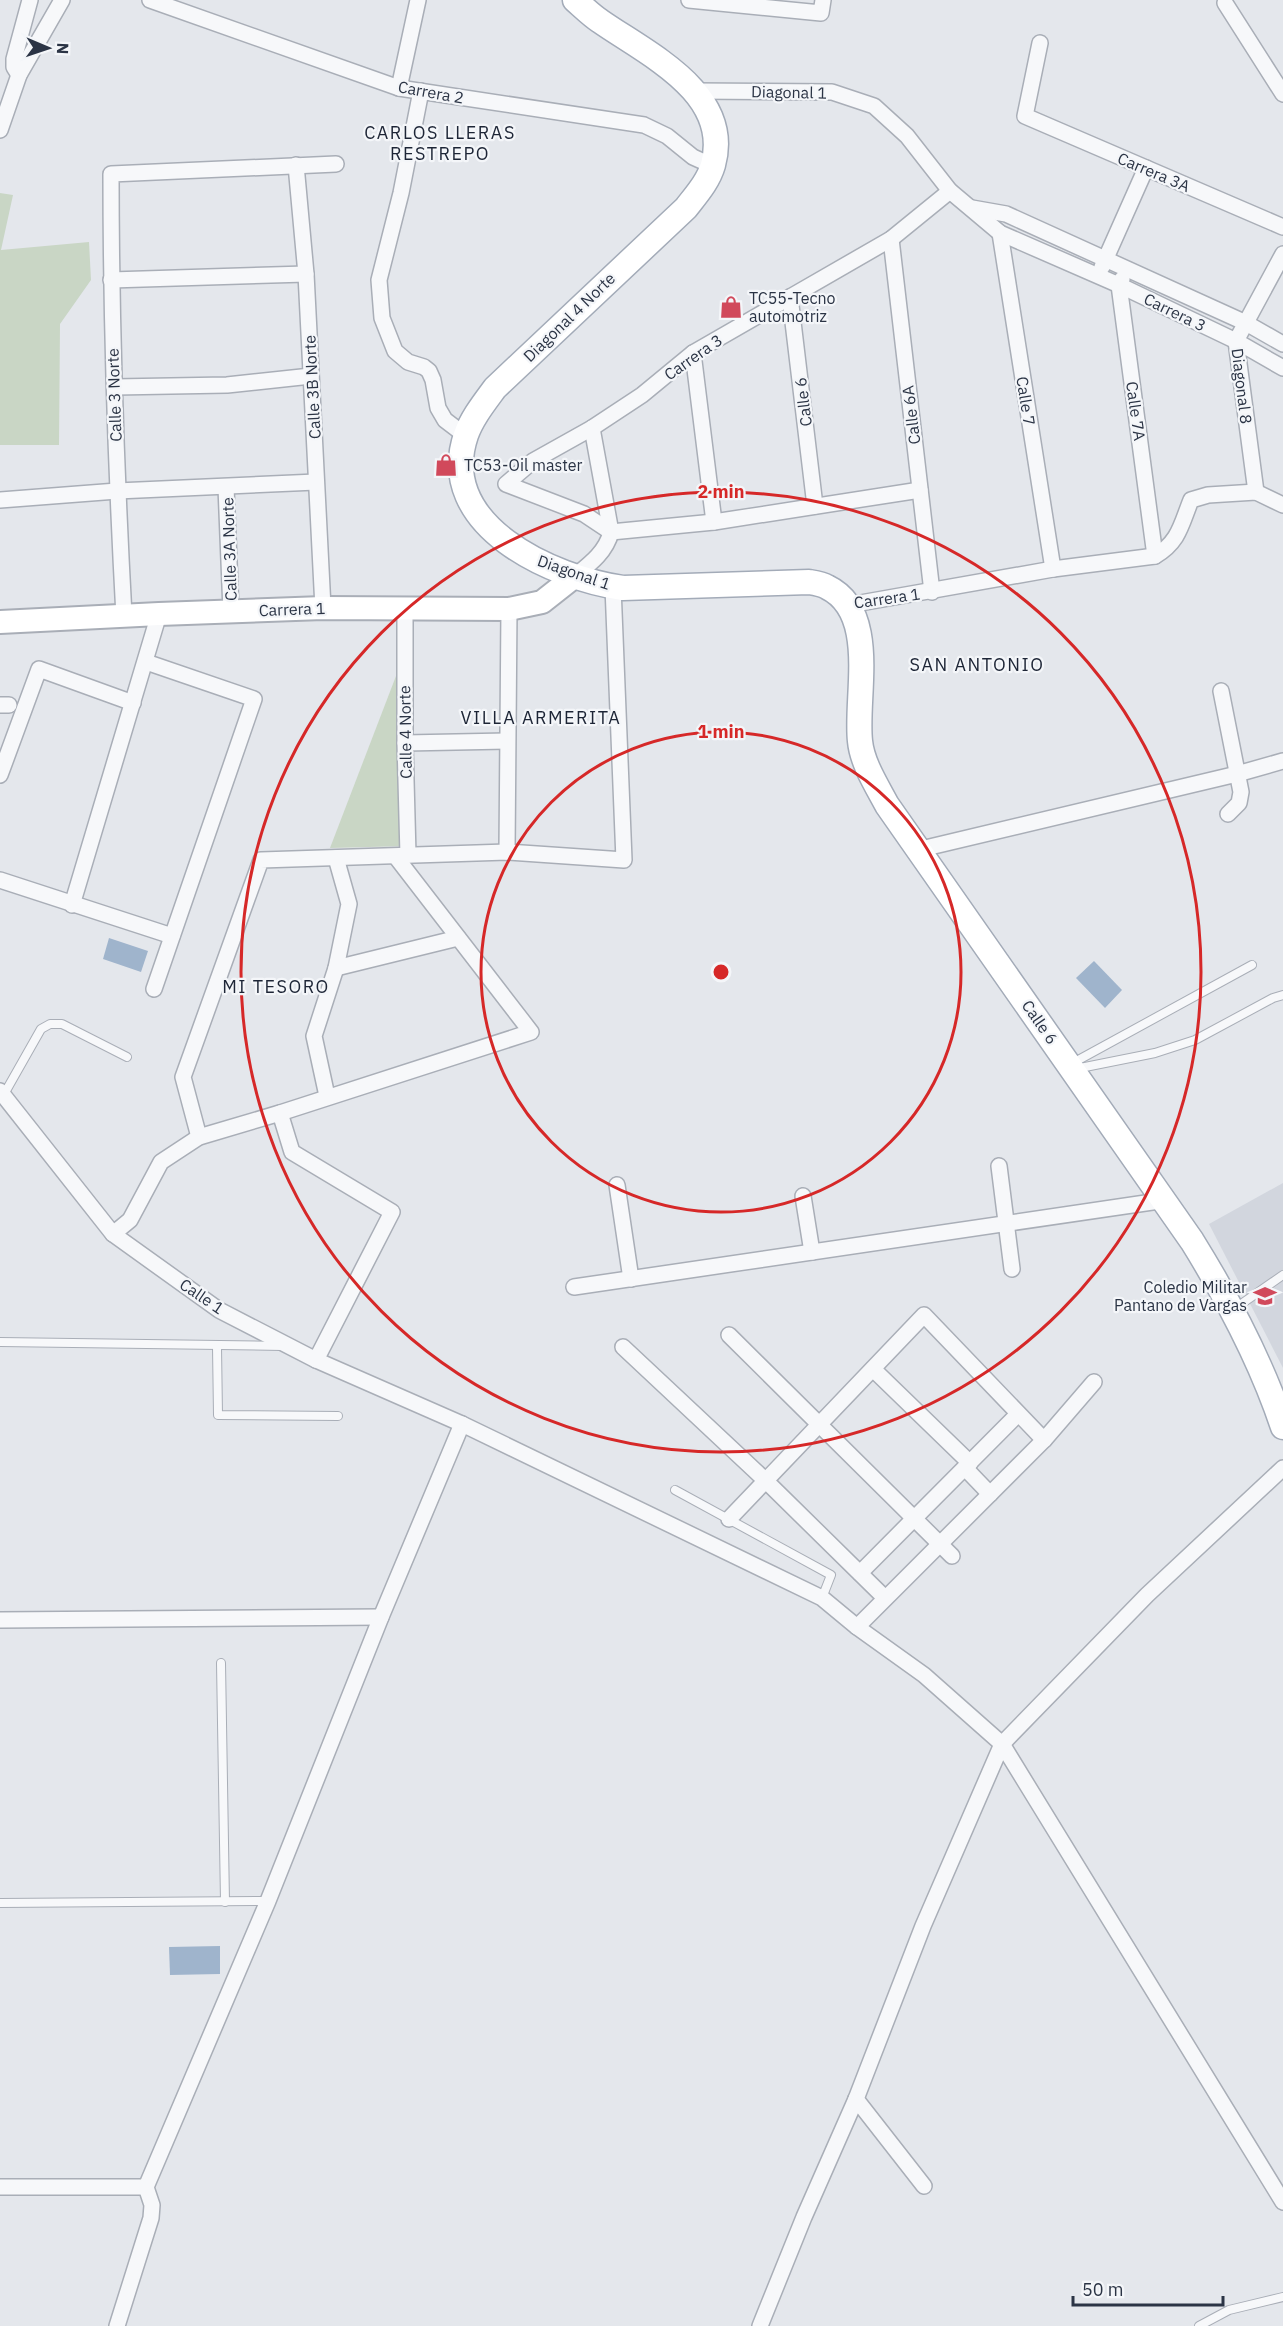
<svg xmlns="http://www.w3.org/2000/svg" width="1283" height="2326" viewBox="0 0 1283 2326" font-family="'IBM Plex Sans',sans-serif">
<rect width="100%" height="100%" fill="#e4e7ec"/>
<!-- built -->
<path fill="#d2d6de" d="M1283,1183v185l-74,-144z"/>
<!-- green -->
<g fill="#c9d6c5">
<path d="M0,193l13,2 -12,55 88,-8 2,38 -31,44 -1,121h-59z"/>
<path d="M401,663l6,183 -77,2z"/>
</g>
<!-- water -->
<g fill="#9fb4cc">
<path d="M109,938l39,13 -7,21 -38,-13z"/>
<path d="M1094,961l28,29 -17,18 -29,-30z"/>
<path d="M220,1946v28l-50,1 -1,-28z"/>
</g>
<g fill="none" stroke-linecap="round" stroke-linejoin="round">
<!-- lane casing -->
<g stroke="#a9aeb7" stroke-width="10">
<g id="lane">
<path d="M1071,1064l181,-99"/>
<path d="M1075,1069l80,-16 40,-13 78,-42 10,-3"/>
<path d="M3,1096l38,-67 9,-5h12l65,33"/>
<path d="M1234,1309l49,-34"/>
<path d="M0,1342l283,4"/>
<path d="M217,1347l1,68 120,1"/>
<path d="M675,1490l156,85 -9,23"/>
<path d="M221,1663l4,239"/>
<path d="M0,1903l268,-2"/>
<path d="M1199,2326l30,-16 54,-13"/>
</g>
</g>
<!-- street casing -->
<g stroke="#a9aeb7" stroke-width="18">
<g id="street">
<path d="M150,0l249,88 245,37 23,11 26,21 20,9"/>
<path d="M689,0l132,13 2,-13"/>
<path d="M1225,3l58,91"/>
<path d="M1040,43l-15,73 258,111"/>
<path d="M19,75l-5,-8v-8l16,-59"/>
<path d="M399,88l19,-88"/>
<path d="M421,91l-20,102 -22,87 3,38 13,33 13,11 16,5 5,4 4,9 5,28 7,12 21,16"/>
<path d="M695,91l137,1 42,14 33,30 43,55 50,42 119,52 117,56 47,27"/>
<path d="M0,130l19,-55 43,-75"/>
<path d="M296,165l10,109 17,334"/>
<path d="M972,208l34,6 240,109 37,21"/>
<path d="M1000,233l53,336"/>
<path d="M891,239l41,353"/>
<path d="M1102,267l44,-99"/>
<path d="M1122,279l-3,6 36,271"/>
<path d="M111,280l195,-6"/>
<path d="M790,297l25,209"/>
<path d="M693,353l21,169"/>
<path d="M115,387l112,-2 84,-9"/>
<path d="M226,487l5,124"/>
<path d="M920,490l-206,32 -103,10 -27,-18 -78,-30 27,-23 59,-33 50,-33 51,-42 198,-114 59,-48"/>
<path d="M1256,492l-20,-151 47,-87"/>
<path d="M0,500l117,-9 199,-9"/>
<path d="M575,576c15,-12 31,-24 36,-44l-19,-104"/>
<path d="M849,605l204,-36 102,-13c24,-14 26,-31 36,-56l17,-5 48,-3 27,13"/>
<path d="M405,609v134l3,112"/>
<path d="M124,616c-8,-147 -13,-295 -13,-442l225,-10"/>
<path d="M146,662l108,37 -100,290"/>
<path d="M1221,691l20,101 -2,11 -11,11"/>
<path d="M0,705h9"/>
<path d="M405,743l102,-2"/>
<path d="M0,775l39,-106 94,34"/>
<path d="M917,850l320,-76 46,-13"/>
<path d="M507,852l2,-243"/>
<path d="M0,880l172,56"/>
<path d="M72,905l87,-291"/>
<path d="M336,968l122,-30"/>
<path d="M0,1091l113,143 106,76 97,50 146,64 360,174 35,29 67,48 78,69 281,458"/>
<path d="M327,1096l-13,-60 22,-68 13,-64 -13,-46"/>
<path d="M280,1113l12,39 100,60 -76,148"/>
<path d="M199,1137l-16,-60 78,-217 246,-8 117,8 -11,-273"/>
<path d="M999,1166l13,103"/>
<path d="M617,1185l14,94"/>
<path d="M803,1196l9,56"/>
<path d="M113,1234l17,-14 31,-58 38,-25 81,-24 251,-81 -135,-175"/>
<path d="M574,1287l592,-87"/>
<path d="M729,1335l223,221"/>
<path d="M623,1347l142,133 120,118"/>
<path d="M873,1369l97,94"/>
<path d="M965,1468l25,26"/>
<path d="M729,1519l195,-204 120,125"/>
<path d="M860,1573l158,-159"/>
<path d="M0,1620l381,-3"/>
<path d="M857,1627l187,-187 50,-58"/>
<path d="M856,2099l68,87"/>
<path d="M0,2187h146"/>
<path d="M117,2326l34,-108 1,-13 -6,-18 122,-286 113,-284 81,-193"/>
<path d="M760,2326l44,-109 52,-118 67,-173 79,-182 145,-149 136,-127"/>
</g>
</g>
<!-- secondary casing -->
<g stroke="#a9aeb7" stroke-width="26">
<path id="secondary" d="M0,622l159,-8 164,-6 186,1 33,-7 33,-26"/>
</g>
<!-- primary casing -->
<g stroke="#a3abb8" stroke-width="27">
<path id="primary" d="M575,0c8,7 16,15 25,21 47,33 133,72 113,144 -5,17 -17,30 -27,43l-191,180c-11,15 -23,30 -29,47 -31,91 87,143 157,153l186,-6c6,1 13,2 18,5 52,25 28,109 33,154 2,22 17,45 27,64l305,436c36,58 69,120 91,186"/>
</g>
<!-- lane -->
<use href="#lane" stroke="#f7f8fa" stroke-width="8"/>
<!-- street -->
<use href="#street" stroke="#f7f8fa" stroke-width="15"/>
<!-- secondary -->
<use href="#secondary" stroke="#fff" stroke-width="22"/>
<!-- primary -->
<use href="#primary" stroke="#fff" stroke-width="24"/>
</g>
<!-- distance rings -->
<g fill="none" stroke="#d62828" stroke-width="3">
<circle cx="721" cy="972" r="240"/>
<circle cx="721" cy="972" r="480"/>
</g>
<!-- icons -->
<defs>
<g id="shop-bare" transform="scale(1.8)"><path d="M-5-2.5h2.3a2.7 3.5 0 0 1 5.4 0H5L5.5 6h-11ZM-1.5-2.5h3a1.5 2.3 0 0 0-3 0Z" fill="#d1495b" stroke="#f4f6f9" stroke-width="2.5" paint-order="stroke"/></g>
<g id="school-bare" transform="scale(1.8)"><path d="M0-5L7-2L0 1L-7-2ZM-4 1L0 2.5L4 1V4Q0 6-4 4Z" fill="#d1495b" stroke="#f4f6f9" stroke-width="2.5" paint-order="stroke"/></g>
</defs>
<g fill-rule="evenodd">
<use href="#shop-bare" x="731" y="307"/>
<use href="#shop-bare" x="446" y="465"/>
<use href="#school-bare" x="1265" y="1296"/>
</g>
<g text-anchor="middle" stroke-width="4.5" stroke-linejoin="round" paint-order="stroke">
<!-- street labels -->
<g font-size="16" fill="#2b3445" stroke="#f4f6f9">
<text transform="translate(431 92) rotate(10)" y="6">Carrera 2</text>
<text transform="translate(789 92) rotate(1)" y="6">Diagonal 1</text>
<text transform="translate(1154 172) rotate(23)" y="6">Carrera 3A</text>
<text transform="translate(1175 312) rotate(26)" y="6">Carrera 3</text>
<text transform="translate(569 317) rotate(-44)" y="6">Diagonal 4 Norte</text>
<text transform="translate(693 357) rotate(-35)" y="6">Carrera 3</text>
<text transform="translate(1242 386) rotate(83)" y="6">Diagonal 8</text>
<text transform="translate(312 387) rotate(-93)" y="6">Calle 3B Norte</text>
<text transform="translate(114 395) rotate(-92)" y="6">Calle 3 Norte</text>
<text transform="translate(1026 401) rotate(81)" y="6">Calle 7</text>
<text transform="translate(803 402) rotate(-97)" y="6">Calle 6</text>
<text transform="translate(1136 411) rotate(82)" y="6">Calle 7A</text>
<text transform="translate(911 415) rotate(-97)" y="6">Calle 6A</text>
<text transform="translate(229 549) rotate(-92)" y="6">Calle 3A Norte</text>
<text transform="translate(574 572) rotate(19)" y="6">Diagonal 1</text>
<text transform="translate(887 598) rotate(-8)" y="6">Carrera 1</text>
<text transform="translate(292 609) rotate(-2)" y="6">Carrera 1</text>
<text transform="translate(405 732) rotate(-91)" y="6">Calle 4 Norte</text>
<text transform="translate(1040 1022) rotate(55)" y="6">Calle 6</text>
<text transform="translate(202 1296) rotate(34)" y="6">Calle 1</text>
</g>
<!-- poi labels -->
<g font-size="16" fill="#2b3445" stroke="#f4f6f9" text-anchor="start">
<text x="749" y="304">TC55-Tecno<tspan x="749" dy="18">automotriz</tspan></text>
<text x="464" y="471">TC53-Oil master</text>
<text x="1247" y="1293" text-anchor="end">Coledio Militar<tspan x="1247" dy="18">Pantano de Vargas</tspan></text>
</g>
<!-- neighbourhood labels -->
<g font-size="18" letter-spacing="1.5" fill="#1d2536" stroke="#f4f6f9">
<text x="440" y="139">CARLOS LLERAS<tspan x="440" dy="21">RESTREPO</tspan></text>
<text x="977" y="671">SAN ANTONIO</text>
<text x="541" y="724">VILLA ARMERITA</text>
<text x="276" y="993">MI TESORO</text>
</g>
</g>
<circle cx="721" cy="972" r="9" fill="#d62828" stroke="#f4f6f9" stroke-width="3"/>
<g font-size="18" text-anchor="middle" font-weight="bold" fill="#d62828" stroke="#f4f6f9" stroke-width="4.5" stroke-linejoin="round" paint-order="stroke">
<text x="721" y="498">2 min</text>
<text x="721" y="738">1 min</text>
</g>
<!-- north arrow -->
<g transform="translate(48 48) rotate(92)" stroke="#f4f6f9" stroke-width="4.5" paint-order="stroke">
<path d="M0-4.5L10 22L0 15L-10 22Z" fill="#2b3445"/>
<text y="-9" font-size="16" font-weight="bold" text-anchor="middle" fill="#2b3445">N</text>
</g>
<!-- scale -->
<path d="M1073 2296v9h150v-9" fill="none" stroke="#2b3445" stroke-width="3"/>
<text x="1082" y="2296" font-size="18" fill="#2b3445" stroke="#f4f6f9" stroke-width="4.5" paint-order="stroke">50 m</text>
</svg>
